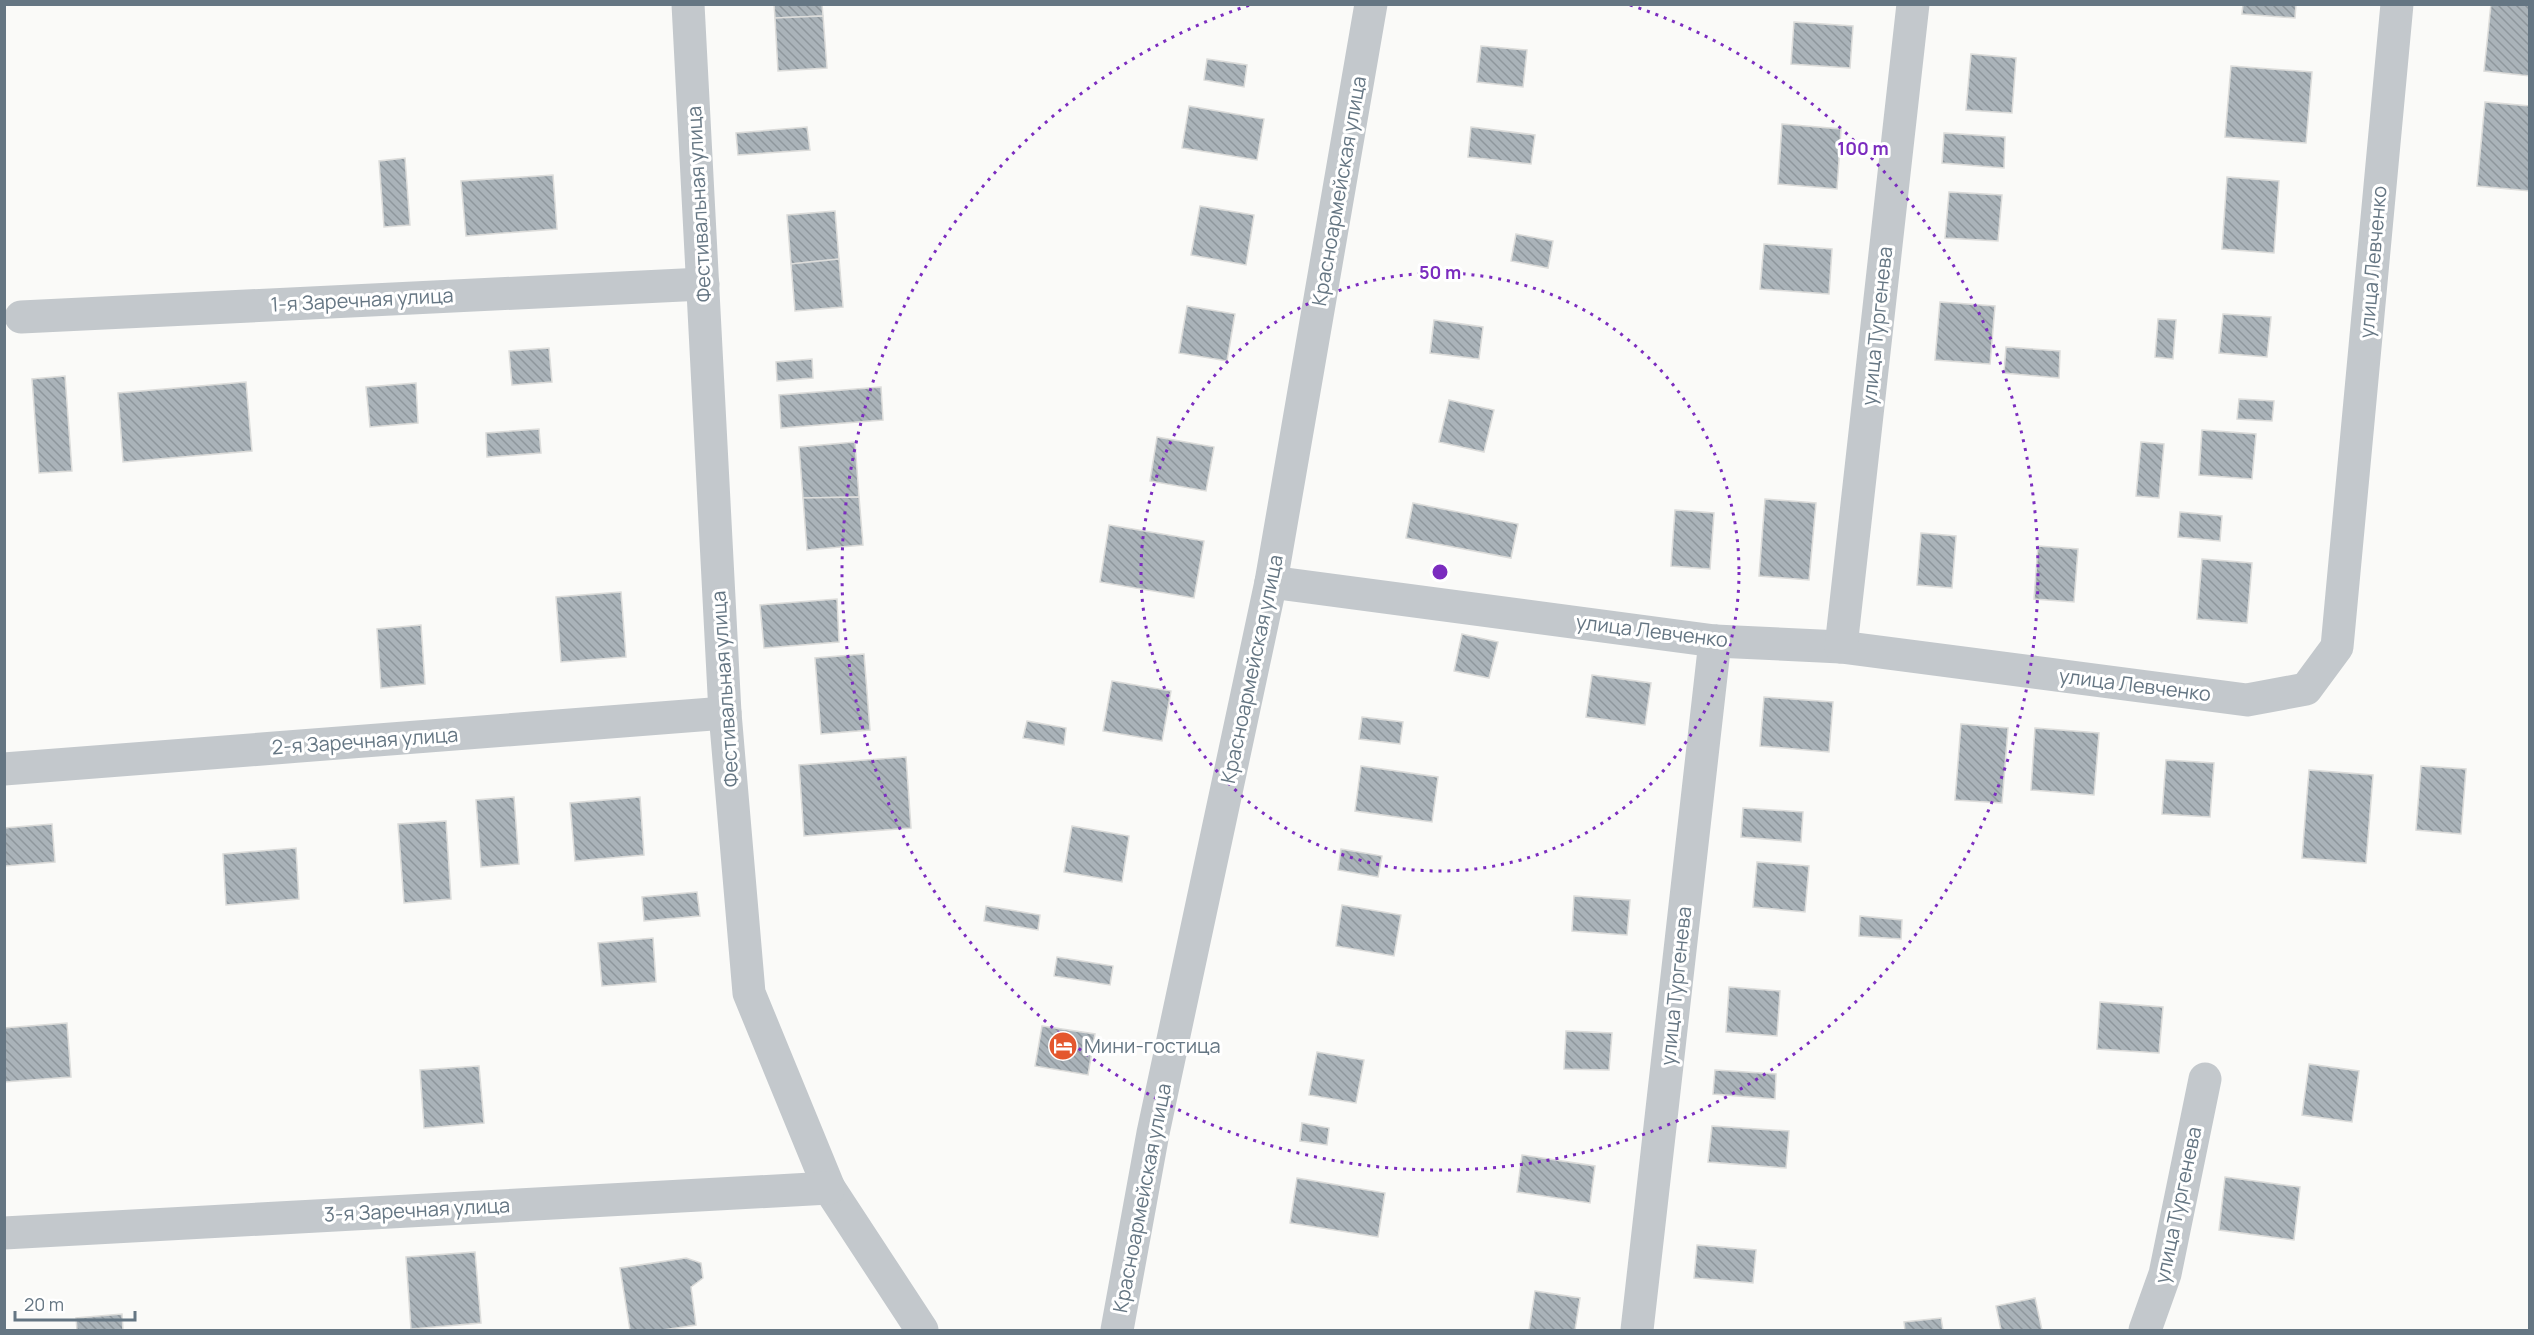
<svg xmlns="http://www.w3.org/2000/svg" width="2534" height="1335" viewBox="0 0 2534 1335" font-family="Manrope,sans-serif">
<defs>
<pattern id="building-back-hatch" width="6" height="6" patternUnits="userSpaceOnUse" patternTransform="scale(1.5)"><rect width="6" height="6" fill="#aab3b9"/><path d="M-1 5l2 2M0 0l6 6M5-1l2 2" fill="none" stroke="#8e969c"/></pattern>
</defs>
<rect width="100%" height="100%" fill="#fafaf8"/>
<!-- building -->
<g fill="url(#building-back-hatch)" stroke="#dcdcda" stroke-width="1.5">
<path d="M774,4h48l1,12 -48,2z"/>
<path d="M2243,4h53l-1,14 -53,-4z"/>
<path d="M2491,4h39v72l-46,-5z"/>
<path d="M823,16l4,52 -49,3 -3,-53z"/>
<path d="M1794,22l59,4 -3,42 -59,-4z"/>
<path d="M1481,46l46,4 -4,37 -46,-5z"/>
<path d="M1971,54l45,4 -4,55 -46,-3z"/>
<path d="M1207,59l40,6 -3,22 -40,-7z"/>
<path d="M2231,66l81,6 -6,71 -81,-6z"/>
<path d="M2485,102l45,4v85l-53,-5z"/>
<path d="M1189,106l75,13 -7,41 -75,-12z"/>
<path d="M1782,124l59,5 -4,60 -59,-5z"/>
<path d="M807,127l3,23 -72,5 -2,-22z"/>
<path d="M1471,127l64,8 -4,29 -63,-7z"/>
<path d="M1944,133l61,4 -1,31 -62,-5z"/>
<path d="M405,158l5,67 -26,2 -5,-66z"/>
<path d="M553,175l4,54 -91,7 -5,-55z"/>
<path d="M2227,177l52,4 -5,72 -52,-4z"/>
<path d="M1949,192l53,3 -4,46 -53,-3z"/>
<path d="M1200,206l54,9 -8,50 -55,-10z"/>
<path d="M835,211l4,48 -48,5 -4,-49z"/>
<path d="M1516,234l37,7 -5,27 -37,-7z"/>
<path d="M1764,244l68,5 -3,45 -69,-5z"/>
<path d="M839,259l4,48 -48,4 -4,-47z"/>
<path d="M1940,302l55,4 -5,58 -55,-4z"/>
<path d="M1187,306l48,8 -8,47 -48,-8z"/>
<path d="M2223,314l48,3 -4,40 -48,-4z"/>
<path d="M2158,319l18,1 -3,39 -18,-2z"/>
<path d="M1434,320l49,7 -4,32 -49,-6z"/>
<path d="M2006,347l54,4 -1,27 -55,-5z"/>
<path d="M549,348l3,34 -40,3 -3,-34z"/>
<path d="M812,359l1,19 -36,3 -1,-19z"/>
<path d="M65,376l7,95 -33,2 -7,-94z"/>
<path d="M246,382l6,69 -129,11 -5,-69z"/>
<path d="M416,383l2,40 -48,4 -4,-40z"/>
<path d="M881,387l2,33 -102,8 -2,-33z"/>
<path d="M2239,399l35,2 -2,20 -35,-2z"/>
<path d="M1449,400l45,10 -10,42 -45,-10z"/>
<path d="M539,429l2,24 -54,4 -1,-24z"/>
<path d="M2202,430l54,4 -4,45 -53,-4z"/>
<path d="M1157,437l57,10 -8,44 -56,-10z"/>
<path d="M855,442l4,55 -56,1 -4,-51z"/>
<path d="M2141,442l23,2 -5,54 -23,-2z"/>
<path d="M859,497l4,48 -56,5 -4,-52z"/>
<path d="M1765,499l51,4 -7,77 -50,-4z"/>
<path d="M1413,503l105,21 -7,34 -105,-20z"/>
<path d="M1675,510l39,3 -4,56 -39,-3z"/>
<path d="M2180,512l42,4 -2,25 -42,-4z"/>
<path d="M1109,525l95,16 -10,57 -94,-16z"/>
<path d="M1921,533l35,3 -4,52 -35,-3z"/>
<path d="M2038,546l40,3 -4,53 -40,-3z"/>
<path d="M2202,559l50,4 -5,60 -50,-4z"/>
<path d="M621,592l5,65 -65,5 -5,-65z"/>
<path d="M837,599l2,43 -75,6 -4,-43z"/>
<path d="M421,625l4,59 -44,4 -4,-59z"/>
<path d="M1462,634l36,8 -9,36 -35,-7z"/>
<path d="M864,654l6,76 -49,4 -6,-76z"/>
<path d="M1592,675l59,8 -6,42 -59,-8z"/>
<path d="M1112,681l59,10 -9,50 -59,-10z"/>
<path d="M1764,697l69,5 -4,50 -69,-6z"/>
<path d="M1362,717l41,5 -3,22 -41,-5z"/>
<path d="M1027,721l39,7 -2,17 -41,-7z"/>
<path d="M1961,724l47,4 -6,75 -47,-3z"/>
<path d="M2035,728l64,5 -5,62 -63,-5z"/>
<path d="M906,757l5,71 -107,8 -5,-71z"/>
<path d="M2166,760l48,3 -4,54 -48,-3z"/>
<path d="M1361,766l77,11 -6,45 -77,-11z"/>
<path d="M2421,766l45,3 -5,65 -45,-4z"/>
<path d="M2309,770l64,5 -7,88 -64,-5z"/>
<path d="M514,797l5,67 -38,3 -5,-67z"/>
<path d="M640,797l4,58 -69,6 -5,-58z"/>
<path d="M1743,808l60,4 -2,30 -60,-5z"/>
<path d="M446,821l5,78 -47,4 -6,-79z"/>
<path d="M52,824l3,38 -51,4v-38z"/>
<path d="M1072,826l57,10 -7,46 -58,-10z"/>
<path d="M296,848l3,51 -73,6 -3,-51z"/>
<path d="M1341,849l41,7 -4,21 -40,-7z"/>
<path d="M1757,862l52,4 -4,46 -52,-5z"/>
<path d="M697,892l3,24 -56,5 -2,-24z"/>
<path d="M1574,896l56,4 -3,35 -55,-4z"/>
<path d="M1342,905l59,10 -7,41 -58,-10z"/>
<path d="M986,906l54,9 -2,15 -54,-9z"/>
<path d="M1860,916l42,4 -1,19 -42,-3z"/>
<path d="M653,938l3,44 -54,4 -4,-43z"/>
<path d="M1057,957l56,9 -3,19 -56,-9z"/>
<path d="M1729,987l51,4 -3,45 -51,-4z"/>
<path d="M2100,1002l63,5 -4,46 -62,-4z"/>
<path d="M67,1023l4,54 -67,5v-54z"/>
<path d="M1042,1026l53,8 -7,41 -53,-9z"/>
<path d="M1566,1031l46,2 -3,37 -45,-1z"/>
<path d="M1317,1052l47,8 -8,43 -47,-8z"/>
<path d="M2309,1064l50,7 -7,51 -50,-7z"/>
<path d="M479,1066l5,57 -60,5 -4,-58z"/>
<path d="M1715,1070l61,4 -1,25 -62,-5z"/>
<path d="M1302,1123l27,5 -2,17 -27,-4z"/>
<path d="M1712,1126l77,5 -3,37 -78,-6z"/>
<path d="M1522,1155l73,11 -5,37 -73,-11z"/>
<path d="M2225,1177l75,10 -6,53 -75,-10z"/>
<path d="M1297,1178l88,15 -7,44 -88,-14z"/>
<path d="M1697,1245l59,5 -3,33 -59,-5z"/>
<path d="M475,1252l6,71 -70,6 -5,-72z"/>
<path d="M686,1258l15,5 2,15 -12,9 5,38 -33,5h-33l-10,-62z"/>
<path d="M1535,1291l45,7 -5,32h-46z"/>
<path d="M2035,1298l7,32h-41l-5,-24z"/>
<path d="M122,1314l1,16h-46l-1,-12z"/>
<path d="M1941,1318l2,12h-38l-1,-8z"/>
</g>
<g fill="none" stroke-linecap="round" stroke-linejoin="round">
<!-- street -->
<g stroke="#c3c8cc" stroke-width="33">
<path d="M688,4l37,709 24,280 80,195 93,142"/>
<path d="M21,317l682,-33"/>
<path d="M1271,582l444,59 126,6 406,53 59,-11 31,-42 60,-643"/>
<path d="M1841,647l72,-643"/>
<path d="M4,769l721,-56"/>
<path d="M4,1233l825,-45"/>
<path d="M1117,1330l36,-197 118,-551 100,-578"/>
<path d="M1637,1330l78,-689"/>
<path d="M2145,1330l20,-56 40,-195"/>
</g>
</g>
<!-- distance rings -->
<g fill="none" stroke="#7b2cbf" stroke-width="3" stroke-dasharray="3 6">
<circle cx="1440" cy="572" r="299"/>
<path d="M1630 5A598 598 0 1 1 1250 5"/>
</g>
<!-- icons -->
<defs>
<g id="hotel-disc" transform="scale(1.5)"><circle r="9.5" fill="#e4572e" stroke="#fff"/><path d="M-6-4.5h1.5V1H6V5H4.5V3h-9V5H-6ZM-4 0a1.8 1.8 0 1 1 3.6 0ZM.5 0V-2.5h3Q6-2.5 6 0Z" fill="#fff"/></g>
</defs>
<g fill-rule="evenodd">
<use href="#hotel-disc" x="1063" y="1046"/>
</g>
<g text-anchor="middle" stroke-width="6" stroke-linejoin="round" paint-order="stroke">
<!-- street labels -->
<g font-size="20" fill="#657683" stroke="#fff">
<text transform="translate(1339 191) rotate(-80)" y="7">Красноармейская улица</text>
<text transform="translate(699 204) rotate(-93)" y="7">Фестивальная улица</text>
<text transform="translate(2373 262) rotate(-85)" y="7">улица Левченко</text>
<text transform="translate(362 300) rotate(-3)" y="7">1-я Заречная улица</text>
<text transform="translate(1877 326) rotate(-84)" y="7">улица Тургенева</text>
<text transform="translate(1652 631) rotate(7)" y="7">улица Левченко</text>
<text transform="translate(1252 669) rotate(-78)" y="7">Красноармейская улица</text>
<text transform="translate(2135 685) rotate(7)" y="7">улица Левченко</text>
<text transform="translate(725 689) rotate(-94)" y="7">Фестивальная улица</text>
<text transform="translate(365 741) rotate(-4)" y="7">2-я Заречная улица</text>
<text transform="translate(1676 986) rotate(-84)" y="7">улица Тургенева</text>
<text transform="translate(1142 1198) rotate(-79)" y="7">Красноармейская улица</text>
<text transform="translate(2178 1205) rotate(-78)" y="7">улица Тургенева</text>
<text transform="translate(417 1210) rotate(-3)" y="7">3-я Заречная улица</text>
</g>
<!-- poi labels -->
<g font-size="20" fill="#657683" stroke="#fff" text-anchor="start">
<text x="1084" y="1053">Мини-гостица</text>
</g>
</g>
<circle cx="1440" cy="572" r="9" fill="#7b2cbf" stroke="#fff" stroke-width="3"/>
<g font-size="18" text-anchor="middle" font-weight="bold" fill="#7b2cbf" stroke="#fff" stroke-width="6" stroke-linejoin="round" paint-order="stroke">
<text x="1863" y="155">100 m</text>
<text x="1440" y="279">50 m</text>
</g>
<!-- border -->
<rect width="2534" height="1335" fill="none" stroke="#657683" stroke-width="12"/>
<!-- scale -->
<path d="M15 1311v9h120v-9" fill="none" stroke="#657683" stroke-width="3"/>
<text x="24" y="1311" font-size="18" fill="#657683" stroke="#ffffff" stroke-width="4.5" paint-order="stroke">20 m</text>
</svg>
